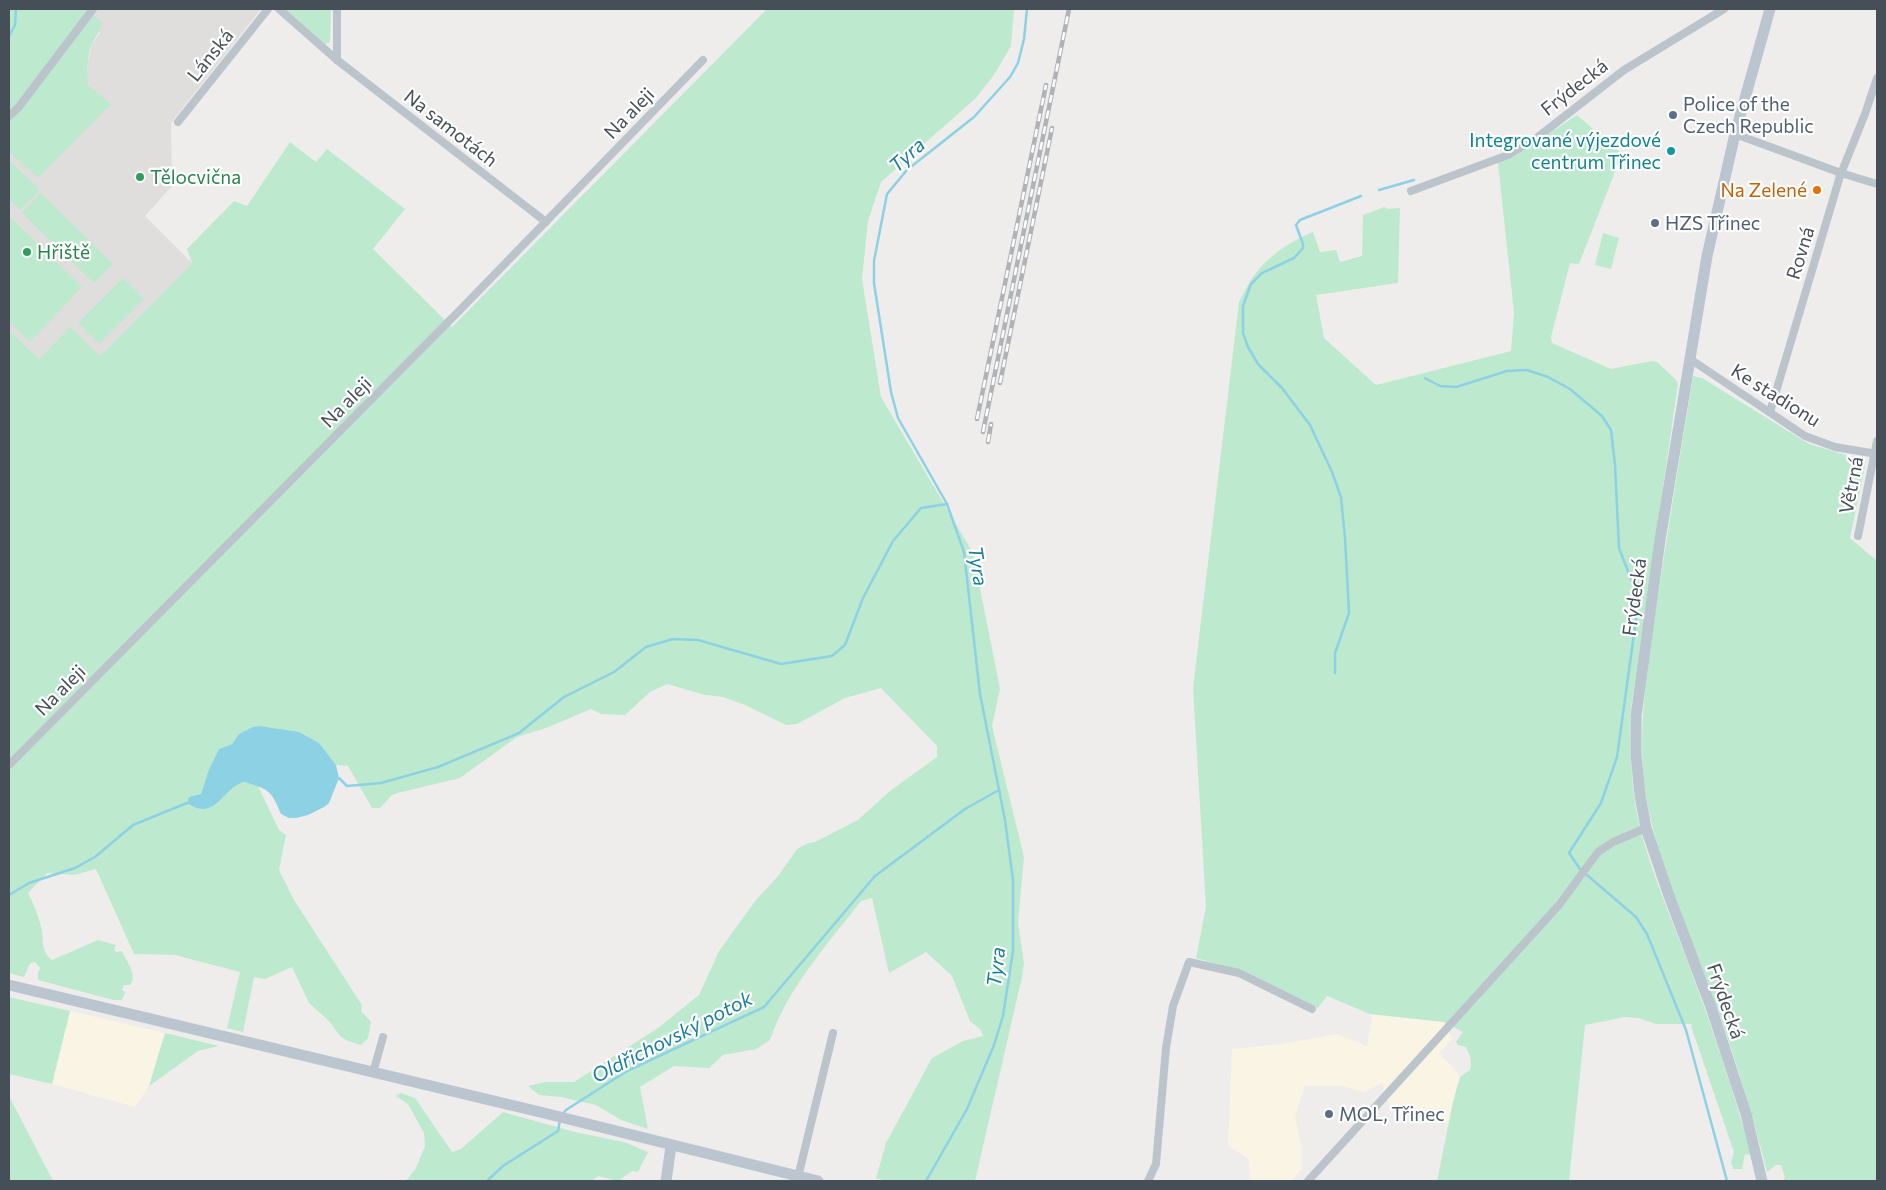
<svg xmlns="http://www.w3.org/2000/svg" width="1886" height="1190" viewBox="0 0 1886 1190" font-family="Commissioner,sans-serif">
<rect width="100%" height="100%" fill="#efecec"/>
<!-- commercial -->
<g fill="#faf4e5">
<path d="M70,1011l95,22 -16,53 -14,21 -83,-23z"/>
<path d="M1370,1014l74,8 8,17 -13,15 16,15 5,8 -12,47 -41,-9 -17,-7 -8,-25 -18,9 -23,-6h-36l-10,31 7,33 -1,20 -10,11h-41l-1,-22 -21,-13 4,-97 50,-5 55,-10 30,12 5,-28z"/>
</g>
<!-- education -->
<path fill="#e0dddd" d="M96,9h165l-90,114 1,63 -27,30 47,47 -92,93 -61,3 -30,-29v-178l101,-48 -23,-19 1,-23 4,-18 8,-11 -9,-20z"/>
<!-- green -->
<g fill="#bdeacf">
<path d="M9,9h77l16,13c-2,11 -6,13 -10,22 -6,12 -4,28 -4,41l23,19 -73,74 -29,-26z"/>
<path d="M285,9h46l-1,33 -8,4 -35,-32z"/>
<path d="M767,9h247l-3,37 -17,29 -18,23 -95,84 -13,39 -6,58 19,118 92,156 27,136 -8,37 32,131 -6,66 6,40 -2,14 -47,204h-88l-11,-3 10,-35 46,-85 31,-17 20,-5 -2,-6 -11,-9 -18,-45 -26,-24 -37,21 -17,-75 -11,3c-33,43 -73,86 -91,139l-14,9 -33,6 -14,13 -35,-2 -34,21 8,42 -27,-9 -25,-15 -35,-8 -22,-2 -11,-9 17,-4h29l84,-54 41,-33 20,-44 37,-51 23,-25 18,-26 9,-5 9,-2 43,-22 32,-29 47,-34v-11l-56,-58 -36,10 -48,26 -11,1 -41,-20 -22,-8 -18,-2 -38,-11 -17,8 -25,23 -24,-1 -10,-5 -45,19 -29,9 -57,41 -62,15 -6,2 -12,13h-8l-24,-42 -12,-1 -9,-10 -56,-27 -11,-2 -21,8 -7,10 -13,5 -10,20 -8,25 -12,3 56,-15 13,4 21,44 7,5 -7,35 15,30 68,105 -1,6 10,11 -3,16 -7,7 -15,-5 -6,-4 -11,-15 -20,-18 -17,-36 -27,12 -11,-2 -11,55 -16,-4 13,-56 -65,-17 -41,-1 -38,-85 -22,6 -27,-2 -19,20c6,11 10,22 13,34 4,13 -2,22 11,33l46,-20 18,5 -2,4 2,3 6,-1c4,10 16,24 8,34h-6l-2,5 3,2 -3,8h-9l-75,-20v-7l2,-5 -5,-6 -4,1c-4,4 -4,9 -7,14l-15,-4v-643l30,29 31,-32 30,29 92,-93 -5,-14 47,-48 13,5 43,-64 26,20 11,-13 78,60 -32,40 79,78z"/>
<path d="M1577,115l45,39 -43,110 -9,-1 -19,74 1,6 59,26 41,-8 5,1 19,18 2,4 -48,331c0,38 1,76 10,113 11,43 30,88 46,129 24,65 47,131 65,198l-6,-1 -3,15h-9l-2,-7 3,-10 -43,-126 1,-2h-36l-18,-6 -13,-1 -40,8 -16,156h-132l16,-79 7,-25 10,-7c2,-9 0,-15 -4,-23l-8,-2 -2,-3 7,-10 -19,-10 -74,-8 -43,-18 -9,12 -70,-35 -52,-15 10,-51 -13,-219 46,-386c5,-8 8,-17 14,-25 13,-20 38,-36 60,-45l7,20 16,-2 4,12 22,-6 1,-41 21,-8 4,2 12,-1 -2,75 -82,12 8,43 52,47 135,-34 3,-38 -16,-150 19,-8z"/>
<path d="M9,160l31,30 -20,20 -11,-11z"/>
<path d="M41,193l72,71 -19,19 -72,-70z"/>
<path d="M9,216l73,71 -52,55 -21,-20z"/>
<path d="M1603,233l16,5 -8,31 -16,-4z"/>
<path d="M123,278l21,21 -45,45 -21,-21z"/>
<path d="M1693,376l9,2 107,66 57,17 -16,77 27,23v620h-94l2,-4 -4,-12h-5l-9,7c-16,-64 -36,-127 -59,-189 -23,-61 -51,-123 -62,-187 -10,-61 1,-119 9,-180 12,-80 25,-160 38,-240z"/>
<path d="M9,997l61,14 -18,73 -43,-10z"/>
<path d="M165,1033l54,13 -21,5 -49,35z"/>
<path d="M401,1093l14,5 37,54 9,-3 42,-37 72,20 49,10 24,10 -10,20 -6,-1 -14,10 -20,-5 -6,5h-186l10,-13 9,-22 -1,-13 -16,-29 -12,-8z"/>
<path d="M9,1096l44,85h-44z"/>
</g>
<!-- water -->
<path fill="#8dd1e4" d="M260,726l39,6 20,11 17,22 3,13 -10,25 -5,4 -16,8 -12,3h-7l-8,-4c-10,-24 -11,-24 -36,-32 -23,4 -28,41 -58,21l2,-6 12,-3 8,-25 10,-20 13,-5 7,-10 14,-7z"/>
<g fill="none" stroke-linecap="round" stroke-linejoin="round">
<!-- stream -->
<g stroke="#8dd1e4" stroke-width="2.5">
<path d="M9,36l6,-11 1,-16"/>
<path d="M1379,190l35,-10"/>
<path d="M1425,378l15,8 16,1 51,-16 20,-1 21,7 22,12 32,27 9,14 4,35 4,83 17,44 2,13 -21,152 -16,46 -32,50 11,16 56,48 11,17 39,96 41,151"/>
<path d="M1335,673v-20l14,-40 -4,-75 -4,-41 -9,-25 -22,-47 -28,-37 -24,-24 -10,-17 -5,-14v-27l8,-22 11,-11 32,-15 9,-10v-4l-7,-19 4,-5 61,-24"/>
<path d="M339,778l8,8 34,-3 57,-16 81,-34 45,-36 50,-25 32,-25 27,-8 25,1 83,24 51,-8 13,-11 18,-47 30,-57 28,-33 26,-4"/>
<path d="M9,895l20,-12 46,-15 20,-11 38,-32 54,-22"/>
<path d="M562,1115l4,-5 61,-39 137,-64 111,-131 90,-67 34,-19"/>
<path d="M487,1181l16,-15 55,-35 2,-11"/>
<path d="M926,1181l41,-72 27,-64 9,-29 10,-65v-71l-8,-60 -25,-126 -16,-142 -17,-48 -49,-86 -7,-26 -17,-109v-22l13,-67 20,-24 67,-53 36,-40 8,-14 6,-24 3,-30"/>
</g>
<!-- street -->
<g stroke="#bbc4cb" stroke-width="8">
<path d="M279,9l58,51 209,162"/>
<path d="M337,60v-51"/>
<path d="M9,116l9,-8 75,-99"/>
<path d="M178,122l90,-113"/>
<path d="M1735,134l106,39 36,11"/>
<path d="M1411,191l97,-36 26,-15 90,-70 100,-61"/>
<path d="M1690,359l115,77 30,11 42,7"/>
<path d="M1770,412l70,-236 25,-62 12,-36"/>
<path d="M1858,536l19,-95"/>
<path d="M9,765l450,-454 244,-251"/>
<path d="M373,1073l10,-36"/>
<path d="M798,1177l35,-144"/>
<path d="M1148,1181l8,-17 10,-116 7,-42 16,-44 50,11 73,36"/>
<path d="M1308,1181l251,-276 39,-53 15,-10 33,-14"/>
</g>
<!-- secondary -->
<g stroke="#bbc5cf" stroke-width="11">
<path d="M9,985l531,127 278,69"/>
<path d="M666,1181l5,-35"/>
<path d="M1762,1181l-16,-67 -35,-107 -43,-114 -22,-65 -6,-33 -4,-40v-39l24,-176 47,-284 28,-122 35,-125"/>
</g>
<!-- rail casing -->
<g stroke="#afb2b6" stroke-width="4.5">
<g id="rail">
<path d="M1000,383l52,-255"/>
<path d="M977,419l69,-334"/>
<path d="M983,432l86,-423"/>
<path d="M988,442l3,-18"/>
</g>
</g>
<!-- rail -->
<use href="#rail" stroke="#fff" stroke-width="2.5" stroke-dasharray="8" stroke-linecap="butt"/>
</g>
<!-- markers -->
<g fill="#5c6f8a" stroke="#fff" stroke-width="2">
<circle cx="1673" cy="115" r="5"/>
<circle cx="1655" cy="223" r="5"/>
<circle cx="1329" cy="1114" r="5"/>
</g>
<circle fill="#0f9aa8" stroke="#fff" stroke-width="2" cx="1671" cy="151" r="5"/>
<g fill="#2e9e5b" stroke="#fff" stroke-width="2">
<circle cx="140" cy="177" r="5"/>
<circle cx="27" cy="252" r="5"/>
</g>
<circle fill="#e8710a" stroke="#fff" stroke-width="2" cx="1817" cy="190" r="5"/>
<g text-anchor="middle" stroke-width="4.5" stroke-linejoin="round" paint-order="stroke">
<!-- street labels -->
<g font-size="19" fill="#464f58" stroke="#fff">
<text transform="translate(210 55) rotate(-51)" y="7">Lánská</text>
<text transform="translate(1574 87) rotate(-38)" y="7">Frýdecká</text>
<text transform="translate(629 113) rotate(-46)" y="7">Na aleji</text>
<text transform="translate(451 128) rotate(38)" y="7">Na samotách</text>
<text transform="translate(1800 253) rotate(-73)" y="7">Rovná</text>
<text transform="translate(1776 395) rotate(32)" y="7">Ke stadionu</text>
<text transform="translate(346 402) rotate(-45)" y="7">Na aleji</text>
<text transform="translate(1851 485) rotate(-79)" y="7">Větrná</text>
<text transform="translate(1634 597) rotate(-82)" y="7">Frýdecká</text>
<text transform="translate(60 690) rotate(-45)" y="7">Na aleji</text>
<text transform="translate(1726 1001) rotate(71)" y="7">Frýdecká</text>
</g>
<!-- service labels -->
<g font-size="19" fill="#4e5e75" stroke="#fff" text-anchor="start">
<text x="1683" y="111">Police of the<tspan x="1683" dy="22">Czech Republic</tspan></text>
<text x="1665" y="230">HZS Třinec</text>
<text x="1339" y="1121">MOL, Třinec</text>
</g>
<!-- culture labels -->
<g font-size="19" fill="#0d838f" stroke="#fff" text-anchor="end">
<text x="1661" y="147">Integrované výjezdové<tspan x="1661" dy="22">centrum Třinec</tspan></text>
</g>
<!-- leisure labels -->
<g font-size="19" fill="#27864d" stroke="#fff" text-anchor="start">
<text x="150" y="184">Tělocvična</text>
<text x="37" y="259">Hřiště</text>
</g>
<!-- food labels -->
<g font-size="19" fill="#c56008" stroke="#fff" text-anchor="end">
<text x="1807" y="197">Na Zelené</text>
</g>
<!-- water labels -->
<g font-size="20" font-style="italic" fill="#177e9a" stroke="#fff">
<text transform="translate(907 155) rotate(-42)" y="7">Tyra</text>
<text transform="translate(978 566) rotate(81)" y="7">Tyra</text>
<text transform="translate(996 967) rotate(-83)" y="7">Tyra</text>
<text transform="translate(672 1037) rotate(-27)" y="7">Oldřichovský potok</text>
</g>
</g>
<!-- border -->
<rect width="1886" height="1190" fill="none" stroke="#464f58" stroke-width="20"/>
</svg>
